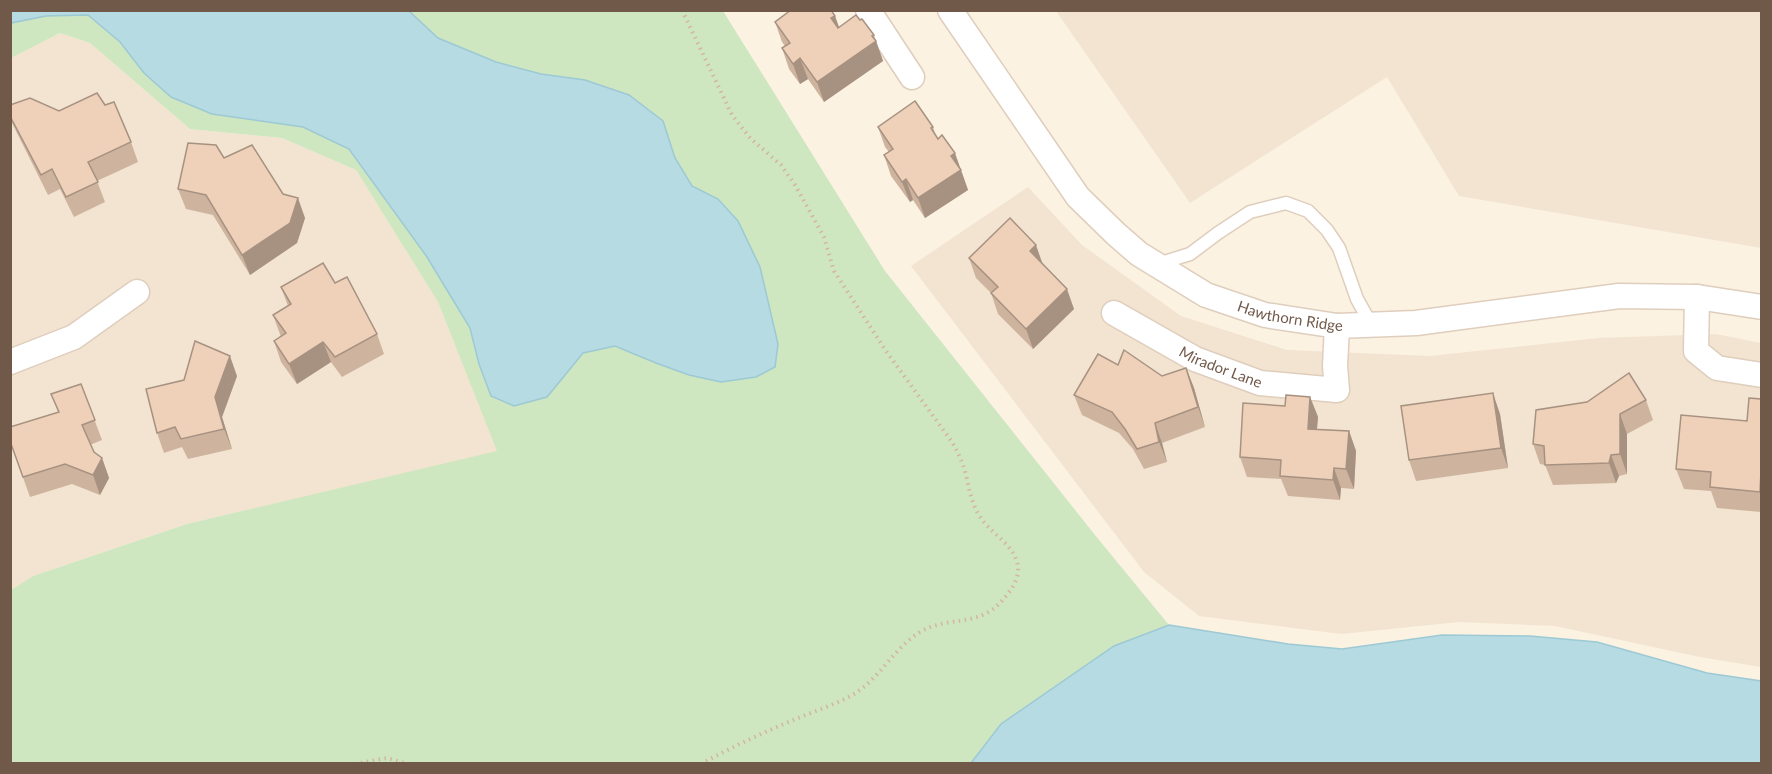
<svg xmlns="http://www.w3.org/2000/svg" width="1772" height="774" viewBox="0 0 1772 774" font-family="Lato,sans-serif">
<rect width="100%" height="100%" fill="#fbf2e1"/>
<!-- residential -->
<g fill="#f2e4d0">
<path d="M1056,11h705v237l-302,-52 -72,-119 -197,126z"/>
<path d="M60,33l30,10 100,86 92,9 74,32 82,132 60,150 -311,72 -154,52 -22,14v-532z"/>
<path d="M1028,187l54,58 99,71 106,34 143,6 168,-18 118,-4 45,9v324l-61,-10 -145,-31 -96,-4 -118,12 -142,-18 -55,-44 -233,-306z"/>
</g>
<!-- green -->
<path fill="#cee7c0" d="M11,11h712l162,260 214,269 70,85 119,19 54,5 100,-14 88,1 67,6 110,31 54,8v82h-1750v-173l22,-14 154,-52 310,-73 -59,-149 -82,-132 -74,-32 -92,-9 -100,-86 -30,-10 -49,25z"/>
<!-- water -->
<g fill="#b6dbe3" stroke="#9dc9d5" stroke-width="1.5">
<path d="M10,11h399l29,27 58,24 45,12 44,6 44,15 34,26 12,37 17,28 26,13 20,22 22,46 18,77 -3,23 -19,10 -35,5 -32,-7 -33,-12 -41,-17 -32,7 -36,44 -33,9 -23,-10 -12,-32 -9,-36 -43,-71 -78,-108 -46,-22 -91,-13 -41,-17 -27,-24 -24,-31 -32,-27 -42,1 -35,7z"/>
<path d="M1169,625l119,19 54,5 100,-14 88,1 67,6 110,31 54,8v82h-790l30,-39 113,-78z"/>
</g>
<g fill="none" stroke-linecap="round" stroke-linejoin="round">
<!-- lane casing -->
<g stroke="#dfcebd" stroke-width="15">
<path id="lane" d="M1158,264l32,-10 28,-21 32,-21 36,-9 22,8 19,19 12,18 18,51 14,25"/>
</g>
<!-- street casing -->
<g stroke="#dfcebd" stroke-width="27">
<g id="street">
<path d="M868,10l44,67"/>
<path id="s1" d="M950,10l128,187 38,37 23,20 67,41 59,20 72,11 79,-3 203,-27 78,1 65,10"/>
<path d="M1697,297l-1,54 21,17 45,7"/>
<path id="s2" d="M1114,313l81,46 65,24 77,7 -2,-24 2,-40"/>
<path d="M10,362l64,-25 63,-45"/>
</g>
</g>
<!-- path -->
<g stroke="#d4b59d" stroke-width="4" stroke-dasharray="1.5 4.5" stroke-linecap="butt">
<path d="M682,10l50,105 18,23 31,27 14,20 29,52 10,34 52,80 66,91c6,10 11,21 14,33 4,17 6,32 17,46 12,15 37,29 35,51 -1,9 -7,18 -12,24 -26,34 -55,18 -86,36 -26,16 -40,46 -66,62 -19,11 -42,18 -63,27 -31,13 -61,27 -90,43"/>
<path d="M355,764l32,-6 21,6"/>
</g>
<!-- lane -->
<use href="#lane" stroke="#fff" stroke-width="12"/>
<!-- street -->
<use href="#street" stroke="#fff" stroke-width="24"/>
</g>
<!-- wall -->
<g fill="#ceb49f">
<path d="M835,16l4,11 21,-7 14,15 9,26 -59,41 -16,-23 -8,5 -11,-15 -7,-21 3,-2 -3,-4 -7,-20z"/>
<path d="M10,105l49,6 46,-6 26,37 7,20 -41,19 8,21 -31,15 -14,-28 -12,6 -38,-76z"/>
<path d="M878,127h55l3,9 26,37 6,17 -43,28 -12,-18 -3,2 -19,-26 -7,-21 5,-3 -4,-5z"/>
<path d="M224,158l59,36 22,24 -8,25 -47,32 -37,-60 -27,-6 -8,-20z"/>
<path d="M969,258l74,6 31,45 -41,40 -35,-35 -7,-21 -15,-15z"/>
<path d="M335,283l42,51 7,20 -42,23 -11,-15 -34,22 -16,-22 -7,-21 7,-4 -8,-22 15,-9 -7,-19z"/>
<path d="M1118,365l44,11 24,-8 8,20 11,39 -43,16 5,19 -23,7 -11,-20 -14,-16 -37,-18 -8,-20z"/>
<path d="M237,376l-15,41 10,32 -44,10 -6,-12 -18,6 -7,-20 27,-53z"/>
<path d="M81,384l21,56 -12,5 4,7 8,6 7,20 -9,17 -28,-11 -42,13 -20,-56 48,-29 -7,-18z"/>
<path d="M1310,397l8,20 -1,12 32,2 7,20 -2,38 -13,-1 -1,12 -52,-4 -7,-17 -34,-2 -7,-20 45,-51z"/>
<path d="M1761,399v113l-44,-4 -6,-17 -27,-2 -8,-20 71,-48z"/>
<path d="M1646,400l7,20 -26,14v40l-8,2 -3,7 -63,2 -8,-20 -5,-1 -7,-20z"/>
<path d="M1500,414l8,54 -92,13 -7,-21z"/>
</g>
<!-- shaded-wall -->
<g fill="#a79282">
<path d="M835,16l7,20 -11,-18z"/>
<path d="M876,41l7,20 -59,41 -7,-20z"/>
<path d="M800,58l8,21 -8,5 -7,-20z"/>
<path d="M955,153l13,37 -43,28 -7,-20 33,-42z"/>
<path d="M906,179l7,21 -3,2 -8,-20z"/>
<path d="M298,198l7,20 -8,25 -47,32 -8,-20z"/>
<path d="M1036,245l7,20 -13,-14z"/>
<path d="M1067,289l7,20 -41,40 -7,-20z"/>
<path d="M323,342l8,20 -34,22 -8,-20z"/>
<path d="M230,356l7,20 -15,41 10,32 -8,-20 -9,-32z"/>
<path d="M1186,368l8,20 11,39 -7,-20z"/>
<path d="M1493,393l7,21 8,54 -7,-20z"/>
<path d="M1310,397l8,20 -3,32 -7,-20z"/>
<path d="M1620,414l7,20v40l-7,-20z"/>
<path d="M1155,423l7,20 5,19 -8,-20z"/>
<path d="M1349,431l7,20 -2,38 -8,-20z"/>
<path d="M1611,455l8,21 -3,7 -7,-20z"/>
<path d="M102,458l7,20 -9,17 -7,-20z"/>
<path d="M1334,468l7,20 -1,12 -7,-20z"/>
<path d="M1761,470v27l-1,-5z"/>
</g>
<!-- building -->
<g fill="#efd1b9" stroke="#a79282" stroke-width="1.5">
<path d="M791,10h40l4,6 -4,2 7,10 18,-13 4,5 2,-1 12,16 -2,1 4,5 -59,41 -17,-24 -7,6 -11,-16 8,-5 -15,-21z"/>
<path d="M97,93l8,12 9,-3 17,40 -43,20 10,20 -32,15 -14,-28 -11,6 -31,-59v-11l20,-7 29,13z"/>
<path d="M915,101l18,26 -2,1 7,11 4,-4 13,18 -4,3 10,14 -43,28 -12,-19 -4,3 -18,-27 9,-6 -15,-22z"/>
<path d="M188,143l28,2 8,13 28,-13 31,49 15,4 -8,25 -48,32 -36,-60 -28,-6z"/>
<path d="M1010,218l26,27 -6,6 37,38 -41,40 -35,-36 7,-6 -29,-29z"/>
<path d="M323,263l12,20 12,-6 30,57 -42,23 -12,-15 -34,22 -15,-23 12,-8 -13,-18 18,-11 -10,-17z"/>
<path d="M195,341l35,15 -15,41 9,32 -43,10 -6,-12 -18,6 -11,-44 38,-9z"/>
<path d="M1124,350l38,26 24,-8 12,39 -43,16 4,19 -22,7 -12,-20 -13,-17 -38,-17 24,-41 20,11z"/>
<path d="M1629,373l17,27 -26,14v40l-9,1 -2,8 -64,2 -1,-19 -11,-2 3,-34 51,-8z"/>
<path d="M81,384l14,36 -13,5 12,27 8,6 -9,17 -28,-11 -42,13 -13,-36v-14l49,-15 -8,-18z"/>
<path d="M1493,393l8,55 -92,12 -8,-54z"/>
<path d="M1286,395l24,2 -2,32 41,2 -3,38 -12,-1 -1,12 -53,-4 1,-16 -41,-3 3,-54 42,3z"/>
<path d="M1749,398l12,1v71l-1,22 -50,-5 1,-15 -35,-3 5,-54 66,6z"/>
</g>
<g text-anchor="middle" stroke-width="4.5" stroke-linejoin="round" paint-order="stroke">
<!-- street labels -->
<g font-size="15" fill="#715949" stroke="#fef6e6">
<text dy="5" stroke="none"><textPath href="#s1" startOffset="476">Hawthorn Ridge</textPath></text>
<text dy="5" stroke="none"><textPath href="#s2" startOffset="120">Mirador Lane</textPath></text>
</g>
</g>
<!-- border -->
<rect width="1772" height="774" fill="none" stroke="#715949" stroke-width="24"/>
</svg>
